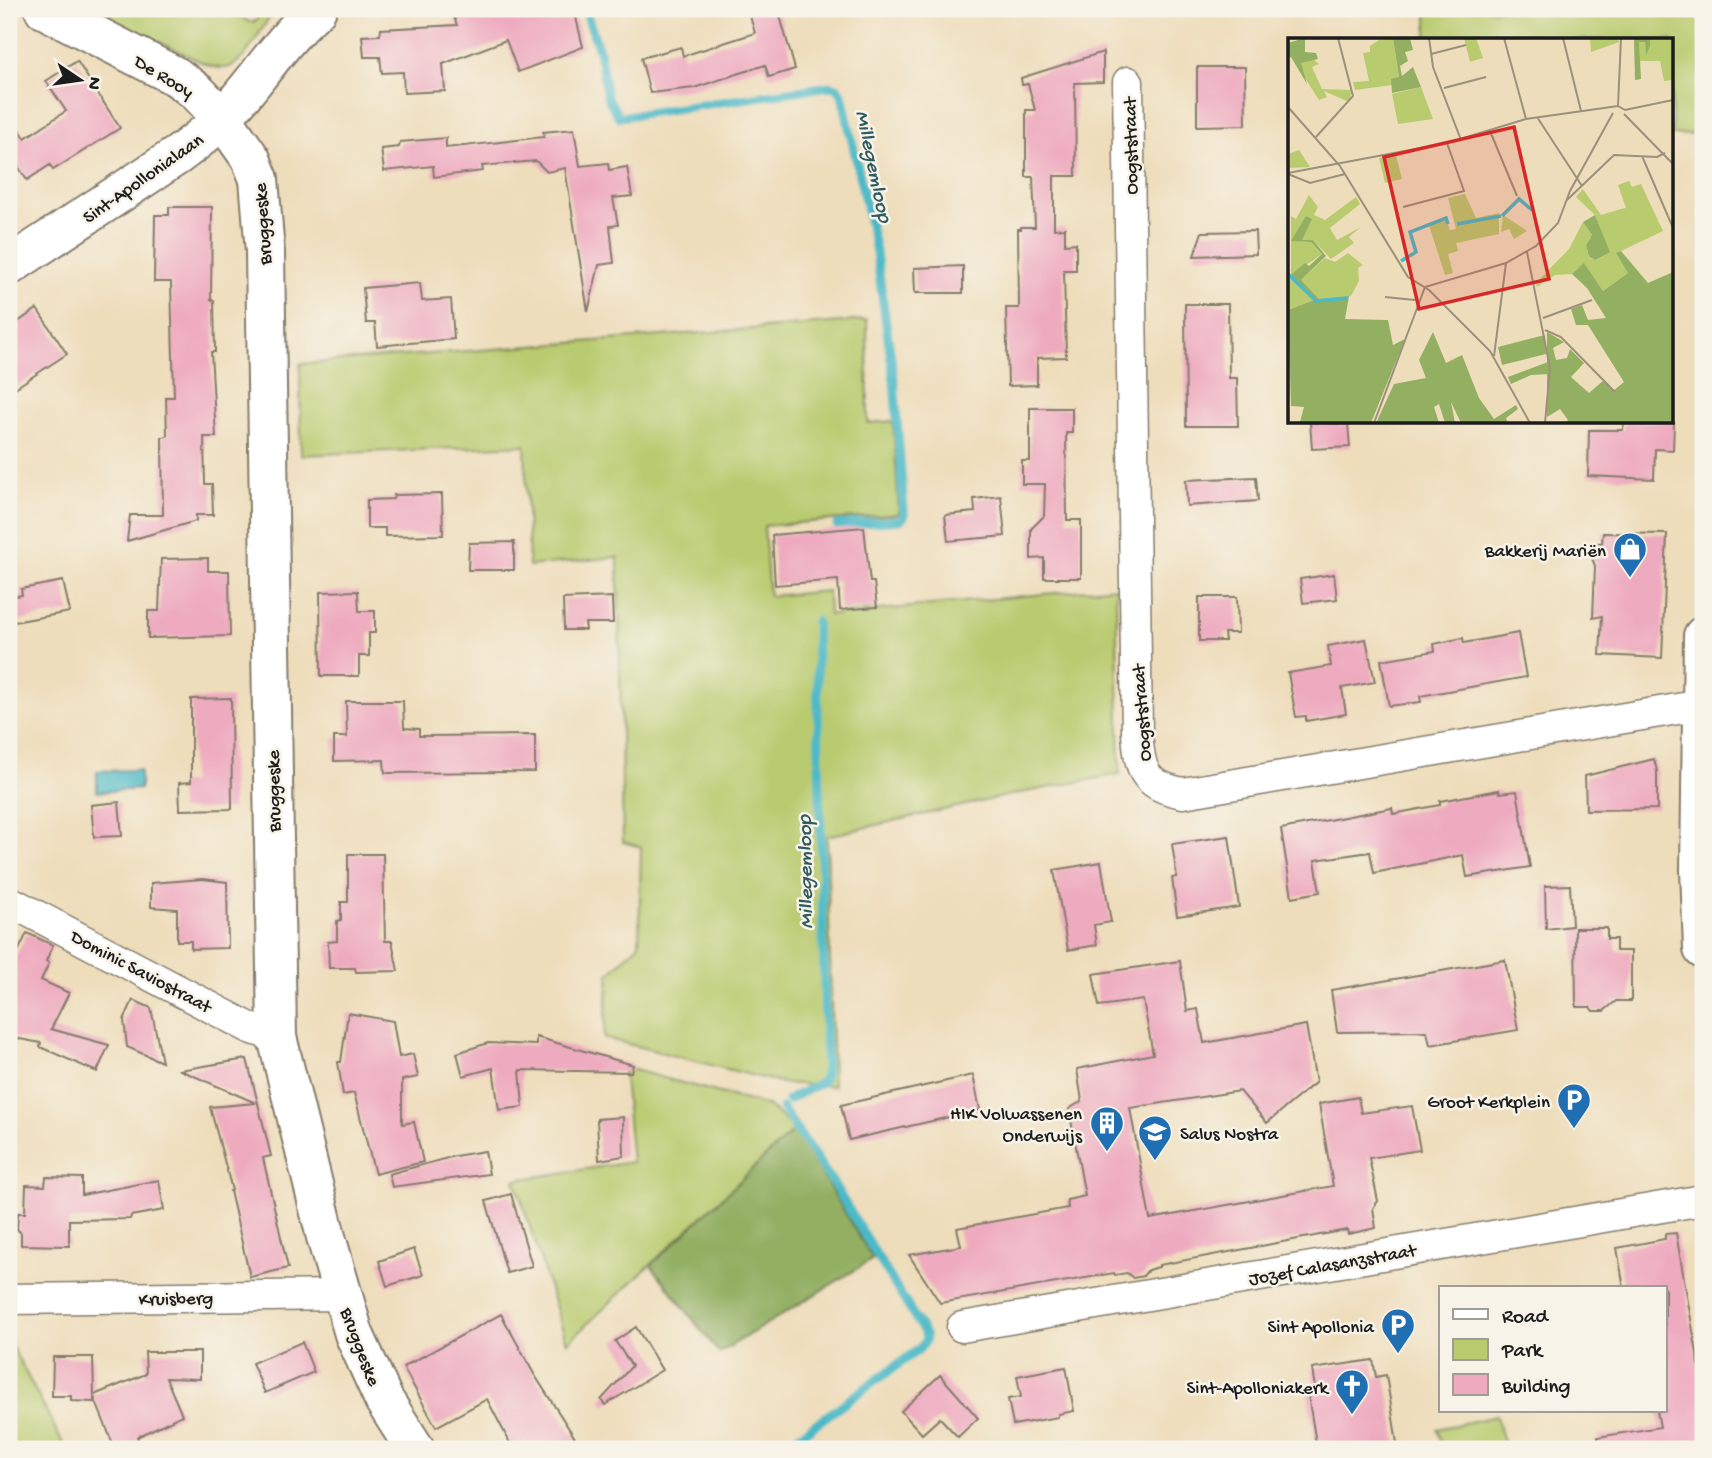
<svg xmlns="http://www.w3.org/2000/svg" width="1712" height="1458" viewBox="0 0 1712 1458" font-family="'Gochi Hand',sans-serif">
<rect width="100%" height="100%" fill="#f7f3e8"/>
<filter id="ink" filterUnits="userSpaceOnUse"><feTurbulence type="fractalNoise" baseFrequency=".0143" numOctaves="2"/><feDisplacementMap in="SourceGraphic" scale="14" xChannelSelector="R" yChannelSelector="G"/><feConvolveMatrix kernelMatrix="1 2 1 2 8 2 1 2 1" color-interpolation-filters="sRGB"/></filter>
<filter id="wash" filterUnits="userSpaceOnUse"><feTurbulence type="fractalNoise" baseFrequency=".00686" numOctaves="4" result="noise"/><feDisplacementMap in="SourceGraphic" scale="28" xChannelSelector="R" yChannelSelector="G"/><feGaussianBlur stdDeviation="1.57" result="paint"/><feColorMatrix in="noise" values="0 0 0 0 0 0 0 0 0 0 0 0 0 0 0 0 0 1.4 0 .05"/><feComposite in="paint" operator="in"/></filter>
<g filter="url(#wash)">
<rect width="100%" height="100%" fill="#edb"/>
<!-- green -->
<g fill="#b9cb6f" stroke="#6a7446" stroke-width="2">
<path d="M114,9h118l17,13h5l12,-13h10c-15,16 -24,45 -43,56 -7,5 -15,3 -23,1l-101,-48z"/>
<path d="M1427,9h276l-5,125 -26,1v-95h-245z"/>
<path d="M867,320l1,103 25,-2 6,93 -135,12 5,70 59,-5 1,24 287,-28 4,187 -105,20 -188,42 6,250 -51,-3 -178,-45 5,-64 30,-30 2,-97 -18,-5 -5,-285 -89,9 -4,-121 -224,10 -1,-91z"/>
<path d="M623,1067l145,39 27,23 -228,214 -52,-163 117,-18z"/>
<path d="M9,1341l57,108h1h-58z"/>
<path d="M1496,1416l9,33h-62l-6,-20z"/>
</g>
<!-- forest -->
<path fill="#92af62" stroke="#57663f" stroke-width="2" d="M795,1129l78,130 -154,94 -68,-88z"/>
<!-- water -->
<path fill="#4cb9c7" stroke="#346a72" stroke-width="2" d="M140,770v19l-43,3v-21z"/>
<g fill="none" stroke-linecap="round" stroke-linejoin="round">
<!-- stream -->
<g stroke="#4cb9c7" stroke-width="9">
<path d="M585,9l14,41 8,47 12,20 211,-31 7,2 5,6 34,158 18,128 10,132v5l-4,3 -63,5"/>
<path d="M788,1100l34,-18 4,-11 -10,-450"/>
<path d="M781,1449l137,-99 7,-8 1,-6 -95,-156 -49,-72"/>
</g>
</g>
<g id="blocks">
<!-- building -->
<g fill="#eeabc0">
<path d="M451,9h123l9,38 -65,25 -12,-32 -63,24 2,27 -41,2 -1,-21 -21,1 -2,-16h-16l-2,-21 18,-1 1,-6 76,-4z"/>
<path d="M748,9h30l17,60 -26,8 -4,-12 -71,23 -44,5 -9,-35 40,-11 2,9 72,-23z"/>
<path d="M1103,52v30l-28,1 1,93h-22v53l11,-1v16l11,-1v27h-12l2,87 -29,1v27l-29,1 -2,-78h13l-1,-79h3v-2h14l-2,-50h-7v-67h9l-7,-26 -6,1 -1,-7z"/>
<path d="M77,61l43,67 -67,42 -3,-5 -23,15 -18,-27v-40l16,25 41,-27 -20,-30z"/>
<path d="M1197,67h48l1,58 -49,1z"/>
<path d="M574,129l6,37 28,-3 1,7 18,-3 5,29 -19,2 5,27 -8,1 4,37 -15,2 -11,47 -23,-144 -18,4 -11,-11 -54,5 1,5 -49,6 -1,-11 -49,5 -3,-22 18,-2 1,-5 46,-4v10l98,-11 -1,-5z"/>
<path d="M169,207h43l-1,93h3l1,52h-4l5,85h-12l1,47h7l1,31h-17v6l-69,20 3,-26h33l-1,-78 5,-1 -1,-39h8l-3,-115h-17l1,-67h14z"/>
<path d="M1255,231l1,23 -62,2 8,-24z"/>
<path d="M963,266v27h-48l-1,-25z"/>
<path d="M420,283l2,18 29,-2 3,40 -77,7 -2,-23h-9l-3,-35z"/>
<path d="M1185,304h43l1,74h8l1,48h-52z"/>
<path d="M37,309l30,45 -58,38v-64z"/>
<path d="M1030,408h42v25h-6l1,87h14v58h-37v-20l-13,1v-30l13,-13 1,-32h-23v-23h8z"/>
<path d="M1310,422l38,2 2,23 -38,2z"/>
<path d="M1624,422h50l-1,28 -18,-1 -1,30 -66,-3 1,-46h34z"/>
<path d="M1256,477l2,24 -71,5 -1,-26z"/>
<path d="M442,494l1,41 -58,1v-8h-18v-28l26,-1 1,-4z"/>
<path d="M1001,496l4,40 -57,5 -3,-26 30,-3 -1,-13z"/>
<path d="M864,527l6,55h4l3,25 -37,3 -2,-30 -63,5 -3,-50z"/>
<path d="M1603,533l64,1 -5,124 -62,-3 2,-39 -9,2 2,-52 -3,-8 1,-15h9z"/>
<path d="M514,542v28h-46l1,-27z"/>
<path d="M208,558v13h21l1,65 -82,2v-27h11l2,-52z"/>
<path d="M1334,574l3,25 -34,4 -3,-24z"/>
<path d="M63,581l7,31 -56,10 -3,-25 11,-2 -1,-6z"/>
<path d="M358,591l1,20h16v22h-6v23h-10v20h-38l-1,-84z"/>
<path d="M612,597l1,26h-28l1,7h-22l-1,-31z"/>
<path d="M1199,597h38l1,36h-14l1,8h-26z"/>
<path d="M1518,633l8,44 -106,19 1,6 -32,4 -8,-46 54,-9 -1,-7 29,-6 1,5z"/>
<path d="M1366,639l9,43 -33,6 4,26 -40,7v-5l-10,1 -8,-44 43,-7 -3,-20z"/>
<path d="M231,698l1,111 -52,1 -1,-27 12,-1v-83z"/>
<path d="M346,701h57l1,27 15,1v7l116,-1v37l-150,1 -1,-13 -50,1v-24h13z"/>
<path d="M1654,759l3,12v38l-71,1 -1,-34z"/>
<path d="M1499,790l1,3 17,-2 13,76 -63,10 -4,-22 -89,18 -4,-21 -55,8 5,32 -28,5 -11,-68 111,-21 1,6 47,-9v-4z"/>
<path d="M119,802l3,34 -28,1 -3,-32z"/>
<path d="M1229,836l10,71 -62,9 -5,-38 5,-1 -5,-33z"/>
<path d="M348,854h35l2,87h7l6,30 -42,1 -1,-4h-26l-1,-26 9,-1v-20l4,-1v-18h7z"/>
<path d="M1101,862l10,60 -17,3 3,20 -29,5 -14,-80z"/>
<path d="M203,879l24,3 1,66 -37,1v-8h-14v-32l-26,-2v-24z"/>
<path d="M1570,885l2,41 -26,3 -1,-43z"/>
<path d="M1575,928h32v11h9v12h15v50h-15l-12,10h-11l-3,-4h-14z"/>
<path d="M27,933l26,12 -7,16 3,2 -8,17 28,13 -18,36 58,16 -12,27 -57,-25 1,-4 -32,-6v-67z"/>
<path d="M1505,960l13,70 -88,15 -3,-14 -90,1 -6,-42z"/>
<path d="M1180,961l7,50 11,-2 6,34 102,-18 10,57 -49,41 -27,-32 -110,17 20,111 183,-33 -14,-82 39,-7 3,16 51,-7 8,44 -51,8 9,43 -5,7 3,20 -28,6 -1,-4 -188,35v2l-11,3 -5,6 -10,2 -6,-5 -12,2 -1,-2 -174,30 -31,-48 52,-9 -4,-18 111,-20 -1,-8 18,-4 -16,-87 13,-8 -5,-32 76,-15 -10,-54 -44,6 -6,-32z"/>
<path d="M133,1000l18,8 11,54 -35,-15 -3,-27z"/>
<path d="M348,1013l45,8 6,36 14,-3 5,23 -16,3v44l12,-2 9,40 -48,12 -21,-81 -11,2 -5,-33h3z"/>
<path d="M536,1037l97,28 -2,7 -111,-2 3,37 -24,3 -6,-42 -30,8 -6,-23 31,-10 48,2z"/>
<path d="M247,1059l24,97 -8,2 25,110 -38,9 -20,-86 2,-1 -22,-83 46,-4 -76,-33z"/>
<path d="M973,1075l7,35 -131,30 -8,-35z"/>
<path d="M623,1117l1,39 -25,4 -2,-41z"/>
<path d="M485,1151l4,23 -97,13 -3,-13 66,-18z"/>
<path d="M46,1177l36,1v17l77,-15 5,30 -33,6 -1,3 -61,1v26l-48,-1v-12l-4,-4 1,-16h7l1,-28 19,1z"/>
<path d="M511,1194l21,72 -25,7 -21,-72z"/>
<path d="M1676,1233l27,155v61h-104l-1,-12 62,-10 -3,-16h8v-123h-41l-7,-40 48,-9v-5z"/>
<path d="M414,1249l9,26 -36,11 -8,-25z"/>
<path d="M501,1314l33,60 48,75h-69l-26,-50 -51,28 -33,-60z"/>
<path d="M636,1327l26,43 -57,35 -4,-5 31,-34 -17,-25z"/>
<path d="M302,1342l12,30 -49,21 -13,-30z"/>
<path d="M145,1352h55v27l-34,-1 16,37 -45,22 6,12h-28l-21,-52v5l-23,-1v-5h-19l1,-39h40l1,38 52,-21z"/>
<path d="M1373,1360l3,17 10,-2 12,74h-81l-10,-60 8,-1 -3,-19z"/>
<path d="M1066,1367l8,44 -16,3v3l-45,8 -5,-26 13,-2 -4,-21z"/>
<path d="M940,1375l38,43 -20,19 -18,-19 -18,16 -21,-23z"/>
</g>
</g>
</g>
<g filter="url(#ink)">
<use href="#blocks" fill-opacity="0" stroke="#857c6c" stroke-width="2"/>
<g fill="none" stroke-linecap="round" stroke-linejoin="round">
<!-- minor casing -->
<g stroke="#857c6c" stroke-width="33">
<g id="minor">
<path d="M1128,82l9,651c3,38 6,52 46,60l518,-88"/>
<path d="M9,901l241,127 27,9"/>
<path d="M9,1299l334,-4"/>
<path d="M962,1327l741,-127"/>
</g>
</g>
<!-- tertiary casing -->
<g stroke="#857c6c" stroke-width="42">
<g id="tertiary">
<path d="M44,9l133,68 21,16 24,25 29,41 8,20 6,73 12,785 49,200 28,97 30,66 31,49"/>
<path d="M9,266l169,-111c16,-12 33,-24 46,-39 32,-34 57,-76 93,-107"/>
<path d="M1703,636l-3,234 3,79"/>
</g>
</g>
<!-- minor -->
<use href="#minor" stroke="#fff" stroke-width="30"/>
<!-- tertiary -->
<use href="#tertiary" stroke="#fff" stroke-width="38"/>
</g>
</g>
<!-- icons -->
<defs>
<g id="shop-pin" transform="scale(1.75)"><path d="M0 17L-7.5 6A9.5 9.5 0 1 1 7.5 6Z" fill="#1f6fb2" stroke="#f7f3e8"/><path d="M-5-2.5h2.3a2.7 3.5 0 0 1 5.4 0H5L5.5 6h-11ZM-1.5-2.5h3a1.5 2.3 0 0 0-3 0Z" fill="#fff"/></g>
<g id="parking-pin" transform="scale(1.75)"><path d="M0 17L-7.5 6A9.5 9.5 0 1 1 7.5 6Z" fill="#1f6fb2" stroke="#f7f3e8"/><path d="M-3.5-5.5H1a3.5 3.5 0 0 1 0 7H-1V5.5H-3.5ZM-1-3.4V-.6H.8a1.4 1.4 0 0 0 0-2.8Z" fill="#fff"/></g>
<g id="building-pin" transform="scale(1.75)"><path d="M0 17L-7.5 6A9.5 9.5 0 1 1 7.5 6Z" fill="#1f6fb2" stroke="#f7f3e8"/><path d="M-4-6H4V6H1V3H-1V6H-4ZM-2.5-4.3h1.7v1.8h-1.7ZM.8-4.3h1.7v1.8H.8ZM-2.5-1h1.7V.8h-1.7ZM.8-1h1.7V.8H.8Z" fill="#fff"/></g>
<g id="school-pin" transform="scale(1.75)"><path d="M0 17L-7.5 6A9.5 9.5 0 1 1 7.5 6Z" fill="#1f6fb2" stroke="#f7f3e8"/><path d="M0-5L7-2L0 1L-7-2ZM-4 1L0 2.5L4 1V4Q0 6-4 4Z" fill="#fff"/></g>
<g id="church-pin" transform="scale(1.75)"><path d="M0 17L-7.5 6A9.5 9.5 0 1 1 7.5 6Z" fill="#1f6fb2" stroke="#f7f3e8"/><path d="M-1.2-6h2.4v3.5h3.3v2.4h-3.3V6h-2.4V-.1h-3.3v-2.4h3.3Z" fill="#fff"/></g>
</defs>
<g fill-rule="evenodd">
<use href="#shop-pin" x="1630" y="549"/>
<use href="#parking-pin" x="1574" y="1100"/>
<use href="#building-pin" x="1107" y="1123"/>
<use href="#school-pin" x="1155" y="1132"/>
<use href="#parking-pin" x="1398" y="1325"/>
<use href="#church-pin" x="1352" y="1386"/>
</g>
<g text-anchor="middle" stroke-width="5" stroke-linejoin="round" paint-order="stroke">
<!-- street labels -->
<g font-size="19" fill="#1c1c1c" stroke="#f7f3e8">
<text transform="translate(165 75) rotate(31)" y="7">De Rooy</text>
<text transform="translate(1129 146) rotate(-91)" y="7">Oogststraat</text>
<text transform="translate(142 177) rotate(-35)" y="7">Sint-Apollonialaan</text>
<text transform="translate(261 224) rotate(-94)" y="7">Bruggeske</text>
<text transform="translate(1140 713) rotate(-94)" y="7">Oogststraat</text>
<text transform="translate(272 791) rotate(-91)" y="7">Bruggeske</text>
<text transform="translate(142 970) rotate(28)" y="7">Dominic Saviostraat</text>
<text transform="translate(1332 1263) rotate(-10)" y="7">Jozef Calasanzstraat</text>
<text transform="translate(176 1297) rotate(-1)" y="7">Kruisberg</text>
<text transform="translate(362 1346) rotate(69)" y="7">Bruggeske</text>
</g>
<!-- poi labels -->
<g font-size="19" fill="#1c1c1c" stroke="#f7f3e8" text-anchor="end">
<text x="1606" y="556">Bakkerij Mariën</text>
<text x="1550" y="1107">Groot Kerkplein</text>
<text x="1082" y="1119">HIK Volwassenen<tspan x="1082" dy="22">Onderwijs</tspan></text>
<text x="1180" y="1139" text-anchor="start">Salus Nostra</text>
<text x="1374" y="1332">Sint Apollonia</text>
<text x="1328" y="1393">Sint-Apolloniakerk</text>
</g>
<!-- water labels -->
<g font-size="21" font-style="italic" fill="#2f5b60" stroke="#f7f3e8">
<text transform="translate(875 166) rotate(78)" y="7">Millegemloop</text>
<text transform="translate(804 872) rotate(-91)" y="7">Millegemloop</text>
</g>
</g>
<!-- overview -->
<g transform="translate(1288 38)">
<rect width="385" height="385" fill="#edb"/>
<path d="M105,0l6,40 -7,1v6l-37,5 -2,-8 16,-1 -6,-28 7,-1v-6l9,-6zM176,0h12l7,20 -13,4zM302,0h28l1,4 -28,10zM362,0h23v42l-9,1 -4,-20h-20l-1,-19 6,-1 1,12zM24,20l7,6 -7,3 10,22 30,1 -3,12 -25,-11 3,6 -8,3 -18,-28v-9zM133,49l12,32 -35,5 -6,-30zM11,112l11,17 -22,1v-14zM108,117l6,24 -17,4 -6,-25zM341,143l3,6 9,-3 22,47 -46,22 11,20 -25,18 -19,-27 -12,10 -17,1 -18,12 -1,-4 33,-34 14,-27 9,13 6,-2 8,19 -9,3 -4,-4 -2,-15 -5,9 3,13 8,2 12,-8 -14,-37 -19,-18 7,-8 18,26 20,-6 5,-1 -8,-23zM177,156l11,24 23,-5v21l-43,9 2,8 -10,3 5,19 -8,2 -16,-50 17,-6 4,11 6,-1 -8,-31zM21,157l9,12 -4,8 11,5 31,-23 4,7 -30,24 7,12 24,-13 -12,10 5,6 -23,16 -18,-19 -16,1 14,1 11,12 -31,22v-60l5,3zM215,177l24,16 -13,8 -5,-10 -8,3zM60,215l15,12 -5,3 1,13 -8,15 -32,3 -18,-19 24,-22 10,4zM0,239l21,17 5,6 -26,10z" fill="#b9cb6f"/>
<path d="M17,0v14l11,1 2,6 -17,4 6,21 -16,-27 -3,2v-16zM105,0h17l3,12 -8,2 3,9 -8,5 2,10 11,-9 8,20 -29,6 -1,-14 8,-2zM346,0h16v8l-4,9 -1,-13h-6l2,37 -6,1zM307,177l15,37 -14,8 -7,-3 -3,-12 6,-10 -9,-13zM18,178l6,3 -10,21h11l13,16 -25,24 18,19 30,-3 -4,23 43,1 5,25 12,-6 -34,84h-80l9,-1 4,-15 -13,-1 -3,-96 26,-10 -26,-27 3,2 14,-12 4,3 13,-12 -11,-12 -20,-1zM333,213l27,32 25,-11v151h-108l3,-3 -8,-11 -13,8v-85l17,10 -11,6 3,12 11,-2 3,-9 14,14 -13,14 18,16 15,-13 9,11 11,-9 -36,-57h-12l-5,-16 11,-4 6,15 18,-2 -19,-30 -15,-14 12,-11 19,28 25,-18 -12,-20zM145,294l13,31 16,-8 17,43 15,21 22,-14 2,4 -12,9 2,5h-47l-10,-21 4,21h-10l-6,-19 -5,3 5,16h-63l18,-39 32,-6 -7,-18zM257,297l1,19 -44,11 -4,-18zM260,324l1,12 -18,1 -20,9 -3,-7z" fill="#92af62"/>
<path fill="none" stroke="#4cb9c7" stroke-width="3.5" d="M214,178l17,-17 13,11M169,186l44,-8M113,223l15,-9 -6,-20 36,-14 2,6M0,236l28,27 32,-3"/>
<path fill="none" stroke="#9a907b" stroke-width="2" d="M141,0l4,29 28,73M216,0l22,81M275,0l18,73M143,16l35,-9M156,50l42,-11M330,68l3,-68M330,68l7,4 48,-10M0,69l52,59 68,111 21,13 61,61 40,72M336,76l49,50M249,79l45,69M202,93l27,65M28,99l37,-41 -15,-58M354,118l31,72M0,135l159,-30 79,-24 92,-13M0,136l22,9 35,-9M279,162l47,-45 43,2 8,-4M115,169l61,-16 -17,-48M239,214l23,116 -5,55M97,259l30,3M255,280l49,-18M257,292l16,7 54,55M206,318l12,-93M86,385l51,-136 81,-24 30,-17 22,-23 12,-32 43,-78"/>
<path fill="#d62828" fill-opacity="0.15" stroke="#d62828" stroke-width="3.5" d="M226,89l35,152 -130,30 -35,-152z"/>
<rect width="385" height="385" fill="none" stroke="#1c1c1c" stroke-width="3.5"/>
</g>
<!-- margin -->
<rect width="1712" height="1458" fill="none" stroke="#f7f3e8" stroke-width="35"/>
<!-- legend -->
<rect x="1439" y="1286" width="228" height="126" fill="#f7f3e8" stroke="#9f9d96" stroke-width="2"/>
<rect x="1453" y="1309" width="35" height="10" fill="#ffffff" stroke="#9f9d96" stroke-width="2"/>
<text x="1502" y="1322" font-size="21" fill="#1c1c1c">Road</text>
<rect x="1453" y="1339" width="35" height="21" fill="#b9cb6f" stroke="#9f9d96" stroke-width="2"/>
<text x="1502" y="1356" font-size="21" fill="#1c1c1c">Park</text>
<rect x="1453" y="1374" width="35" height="21" fill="#eeabc0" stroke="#9f9d96" stroke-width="2"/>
<text x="1502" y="1392" font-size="21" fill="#1c1c1c">Building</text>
<!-- north arrow -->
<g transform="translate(80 80) rotate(103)" stroke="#f7f3e8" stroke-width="5" paint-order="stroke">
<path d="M0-5L12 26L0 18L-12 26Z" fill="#1c1c1c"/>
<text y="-10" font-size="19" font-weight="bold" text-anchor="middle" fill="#1c1c1c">N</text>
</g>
</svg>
